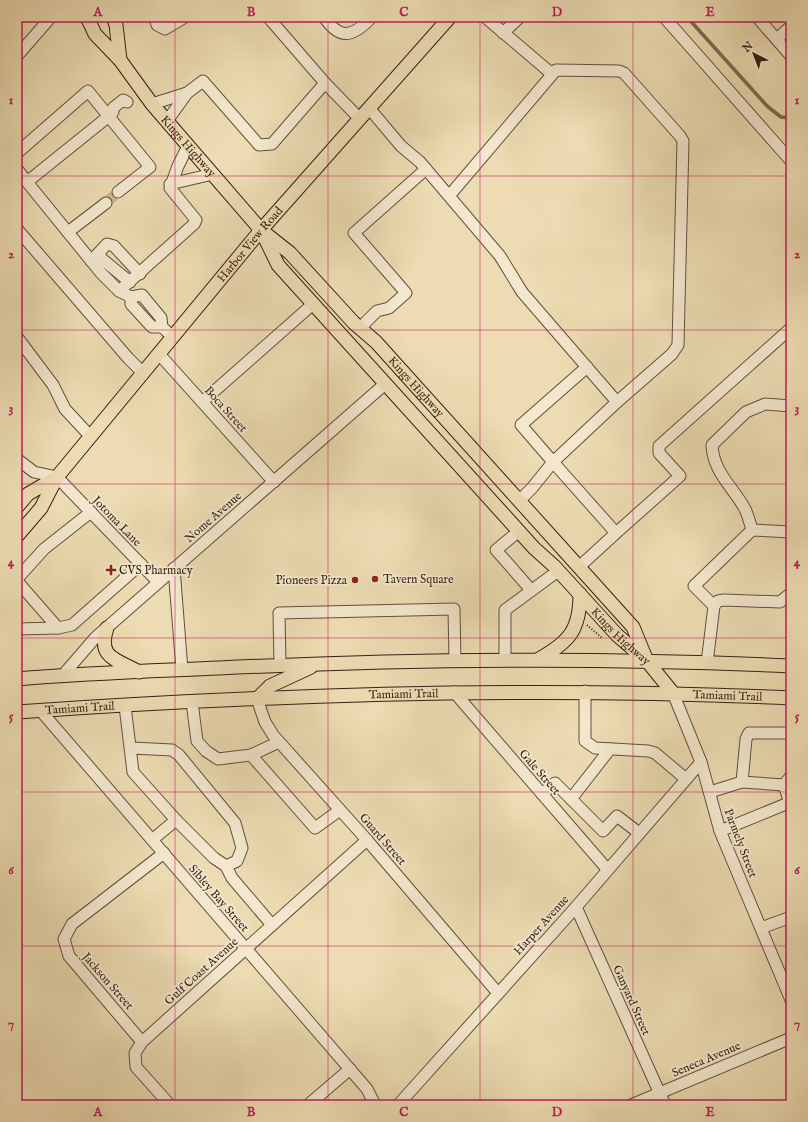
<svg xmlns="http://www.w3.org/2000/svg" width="808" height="1122" viewBox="0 0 808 1122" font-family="'IM FELL English',serif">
<rect width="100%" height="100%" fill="#eddcb3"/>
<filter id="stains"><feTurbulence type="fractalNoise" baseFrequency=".005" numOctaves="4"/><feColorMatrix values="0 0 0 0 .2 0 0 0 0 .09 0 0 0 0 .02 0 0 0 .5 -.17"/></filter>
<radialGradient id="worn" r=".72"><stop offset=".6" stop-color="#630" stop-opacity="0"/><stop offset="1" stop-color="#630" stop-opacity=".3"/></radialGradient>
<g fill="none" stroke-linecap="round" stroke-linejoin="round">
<!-- stream -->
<path stroke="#7e6953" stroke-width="3.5" d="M687,17l80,89 14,11 10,1"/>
<!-- minor-tunnel -->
<path stroke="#c8b693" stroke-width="11" stroke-dasharray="11 5.5" stroke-linecap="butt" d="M106,203l12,-11"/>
<!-- minor casing -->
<g stroke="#634e3c" stroke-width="13">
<g id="minor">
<path d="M155,17l2,8 8,4 20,-12"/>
<path d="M268,17l57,66 35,36"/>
<path d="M324,17c15,22 27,21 45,3l-1,-3"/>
<path d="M485,17l67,57"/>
<path d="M664,17l127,144"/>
<path d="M757,17l34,39"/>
<path d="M503,33l17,-16"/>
<path d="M777,39l14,-13"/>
<path d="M17,56l34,-39"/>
<path d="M127,102l-4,-2 -10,8v4l-4,4 -82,66 74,91 18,18 12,6 11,-2 19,23 1,9 11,10"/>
<path d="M152,104l35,-11 16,-12 56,64 13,-1 53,-61"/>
<path d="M369,108l32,38 19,16 80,94 22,36 95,110 55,-48 6,-9 5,-204 -3,-5 -56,-63 -5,-2 -63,-1 -107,126"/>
<path d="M167,121l20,-28"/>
<path d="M17,153l71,-62 62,76 -32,25"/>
<path d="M17,169l10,13"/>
<path d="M170,184l43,-10"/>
<path d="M17,229l111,129 15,15"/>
<path d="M68,232l38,-29"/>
<path d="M99,254l3,5 28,23"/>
<path d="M91,261l16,-17 7,2 26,28"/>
<path d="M119,291l75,-67 2,-4 -26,-32 8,-22 10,-20"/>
<path d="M131,297v7l21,23h10"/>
<path d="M360,328l17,-17 12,-3 17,-15 -52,-60 72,-64"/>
<path d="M17,337l36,48 12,24 26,28"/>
<path d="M159,354l115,128"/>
<path d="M587,367l-66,58 32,37 64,-60"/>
<path d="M202,402l111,-98"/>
<path d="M17,459l17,13 23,5 101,105"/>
<path d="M519,501l13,-13 21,-26 63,71 64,-57 -21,-23v-7l132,-118"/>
<path d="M752,530c-2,-7 -4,-15 -7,-21 -12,-22 -32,-37 -33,-64l34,-33 19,-8 26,2"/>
<path d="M519,531l-23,19 35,40"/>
<path d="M579,567l37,-34"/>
<path d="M174,568l8,102"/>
<path d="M17,579l27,-30 47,-37"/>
<path d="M17,581l41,47"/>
<path d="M714,606l-20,-20 58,-56 39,2"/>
<path d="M17,629l41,-1 14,-3 69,-61"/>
<path d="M505,660v-50l53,-39"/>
<path d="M707,663l7,-57 4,-5 6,-1 56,2 11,-9"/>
<path d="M280,665l-1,-52 175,-4 1,52"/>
<path d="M63,675l32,-37 290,-254"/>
<path d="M585,691v50l10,7 53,3 7,2 31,26"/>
<path d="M454,692l153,177"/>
<path d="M673,693l28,69 19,69 71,169"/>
<path d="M257,699l8,23 8,13 94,105 130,152"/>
<path d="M192,702l5,39 9,10 12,8 33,-4 28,-13"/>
<path d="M125,706l8,66 43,48 38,38 12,8 11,-5 5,-13 -7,-25 -56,-68 -7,-5 -40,-2"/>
<path d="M40,710l327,379 8,16"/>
<path d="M251,755l64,73 25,-18"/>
<path d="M742,782l42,3"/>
<path d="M710,792l32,-10 4,-43 3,-6h42"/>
<path d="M542,794l13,-11 48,48 14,-15 22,17"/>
<path d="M571,799l39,-50"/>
<path d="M790,803l-6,-18 7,-9"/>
<path d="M720,831l71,-29"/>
<path d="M152,840l24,-20"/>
<path d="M226,866l6,12 40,47"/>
<path d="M576,907l89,198"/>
<path d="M761,928l30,-11"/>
<path d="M142,1042l-73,-86 -5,-17 8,-15 92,-71"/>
<path d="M170,1105l-34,-38 -1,-14 7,-11 225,-202"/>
<path d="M308,1105l42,-36"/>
<path d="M398,1105l178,-198 125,-145"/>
<path d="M631,1105l160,-67"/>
</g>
</g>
<!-- major casing -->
<g stroke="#351e15" stroke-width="15">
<g id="major">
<path id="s1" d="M87,17l8,17 25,26 32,44 109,126 29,23 64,70 22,19 257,285 14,34"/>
<path d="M113,17l3,8 4,35"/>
<path id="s2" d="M263,234l15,31 256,283 20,18 63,69 30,26 26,32"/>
<path d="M17,507l11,-13 29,-17"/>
<path id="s3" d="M17,536l24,-28 16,-31 204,-247 189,-213"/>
<path d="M107,628c-10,30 9,31 32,44"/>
<path d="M539,659c30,-17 41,-29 41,-65"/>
<path d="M17,679c67,-6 135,-8 202,-11 191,-9 381,-11 572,-2"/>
<path d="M257,699l13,-13 41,-19"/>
<path id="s4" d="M17,712c257,-18 516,-26 774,-14"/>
</g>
</g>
<!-- path -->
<path stroke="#351e15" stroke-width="2" stroke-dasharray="1 2" stroke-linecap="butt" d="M587,625l15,13"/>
<!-- minor -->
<use href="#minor" stroke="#f3e8ce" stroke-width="11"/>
<!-- major -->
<use href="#major" stroke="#eddcb3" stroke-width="13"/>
</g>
<!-- grid -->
<path fill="none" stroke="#c2185b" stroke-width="1" stroke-opacity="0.55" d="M175,17v1088M328,17v1088M480,17v1088M633,17v1088M17,176h774M17,330h774M17,484h774M17,638h774M17,792h774M17,946h774"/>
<!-- markers -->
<g fill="#8f2418" stroke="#f3e8ce" stroke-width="1.5">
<path d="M109 564h4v4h4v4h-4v4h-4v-4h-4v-4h4z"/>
<circle cx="375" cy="579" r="4"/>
<circle cx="355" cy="580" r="4"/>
</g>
<g text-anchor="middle" stroke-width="3.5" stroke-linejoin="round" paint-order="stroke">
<!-- street labels -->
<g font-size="12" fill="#351e15" stroke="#f3e8ce">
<text dy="4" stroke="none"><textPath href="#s1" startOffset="165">Kings Highway</textPath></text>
<text dy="4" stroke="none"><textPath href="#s3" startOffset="374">Harbor View Road</textPath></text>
<text dy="4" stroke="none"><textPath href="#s1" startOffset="497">Kings Highway</textPath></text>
<text transform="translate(226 409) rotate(48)" y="4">Boca Street</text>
<text transform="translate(213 517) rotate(-41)" y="4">Nome Avenue</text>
<text transform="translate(117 521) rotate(46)" y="4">Jotoma Lane</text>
<text dy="4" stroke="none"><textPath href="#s2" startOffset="540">Kings Highway</textPath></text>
<text dy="4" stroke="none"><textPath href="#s4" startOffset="387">Tamiami Trail</textPath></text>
<text dy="4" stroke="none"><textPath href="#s4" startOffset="711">Tamiami Trail</textPath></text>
<text dy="4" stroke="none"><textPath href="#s4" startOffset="63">Tamiami Trail</textPath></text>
<text transform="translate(540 772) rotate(49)" y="4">Gale Street</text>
<text transform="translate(383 839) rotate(49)" y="4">Guard Street</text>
<text transform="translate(741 843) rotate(69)" y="4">Parmely Street</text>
<text transform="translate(219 898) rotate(49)" y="4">Sibley Bay Street</text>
<text transform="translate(541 925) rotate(-48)" y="4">Harper Avenue</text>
<text transform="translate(201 971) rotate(-42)" y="4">Gulf Coast Avenue</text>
<text transform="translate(108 981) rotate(49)" y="4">Jackson Street</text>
<text transform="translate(632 1000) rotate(66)" y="4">Ganyard Street</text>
<text transform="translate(706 1059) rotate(-23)" y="4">Seneca Avenue</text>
</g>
<!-- poi labels -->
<g font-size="12" fill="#351e15" stroke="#f3e8ce" text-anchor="start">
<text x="119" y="574">CVS Pharmacy</text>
<text x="383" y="583">Tavern Square</text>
<text x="347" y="584" text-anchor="end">Pioneers Pizza</text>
</g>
</g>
<!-- margin -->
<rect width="808" height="1122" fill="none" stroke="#eddcb3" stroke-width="44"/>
<!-- north arrow -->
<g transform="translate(754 54) rotate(318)" stroke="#f3e8ce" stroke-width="3" paint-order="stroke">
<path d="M0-3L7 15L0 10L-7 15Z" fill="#351e15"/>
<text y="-6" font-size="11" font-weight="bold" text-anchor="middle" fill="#351e15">N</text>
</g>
<rect x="22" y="22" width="764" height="1078" fill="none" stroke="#c2185b" stroke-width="1.5"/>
<g font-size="13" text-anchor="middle" font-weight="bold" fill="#c2185b">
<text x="98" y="16">A</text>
<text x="251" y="16">B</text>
<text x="404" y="16">C</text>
<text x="557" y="16">D</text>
<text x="710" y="16">E</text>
<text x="11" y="104">1</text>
<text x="797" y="104">1</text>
<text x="11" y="258">2</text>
<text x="797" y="258">2</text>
<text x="11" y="412">3</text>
<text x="797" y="412">3</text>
<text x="11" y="566">4</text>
<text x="797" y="566">4</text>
<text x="11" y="720">5</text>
<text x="797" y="720">5</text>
<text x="11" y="874">6</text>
<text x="797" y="874">6</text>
<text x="11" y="1028">7</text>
<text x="797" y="1028">7</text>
<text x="98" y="1116">A</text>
<text x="251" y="1116">B</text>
<text x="404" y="1116">C</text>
<text x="557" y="1116">D</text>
<text x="710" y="1116">E</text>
</g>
<rect width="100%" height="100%" filter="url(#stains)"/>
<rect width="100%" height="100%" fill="url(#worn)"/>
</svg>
